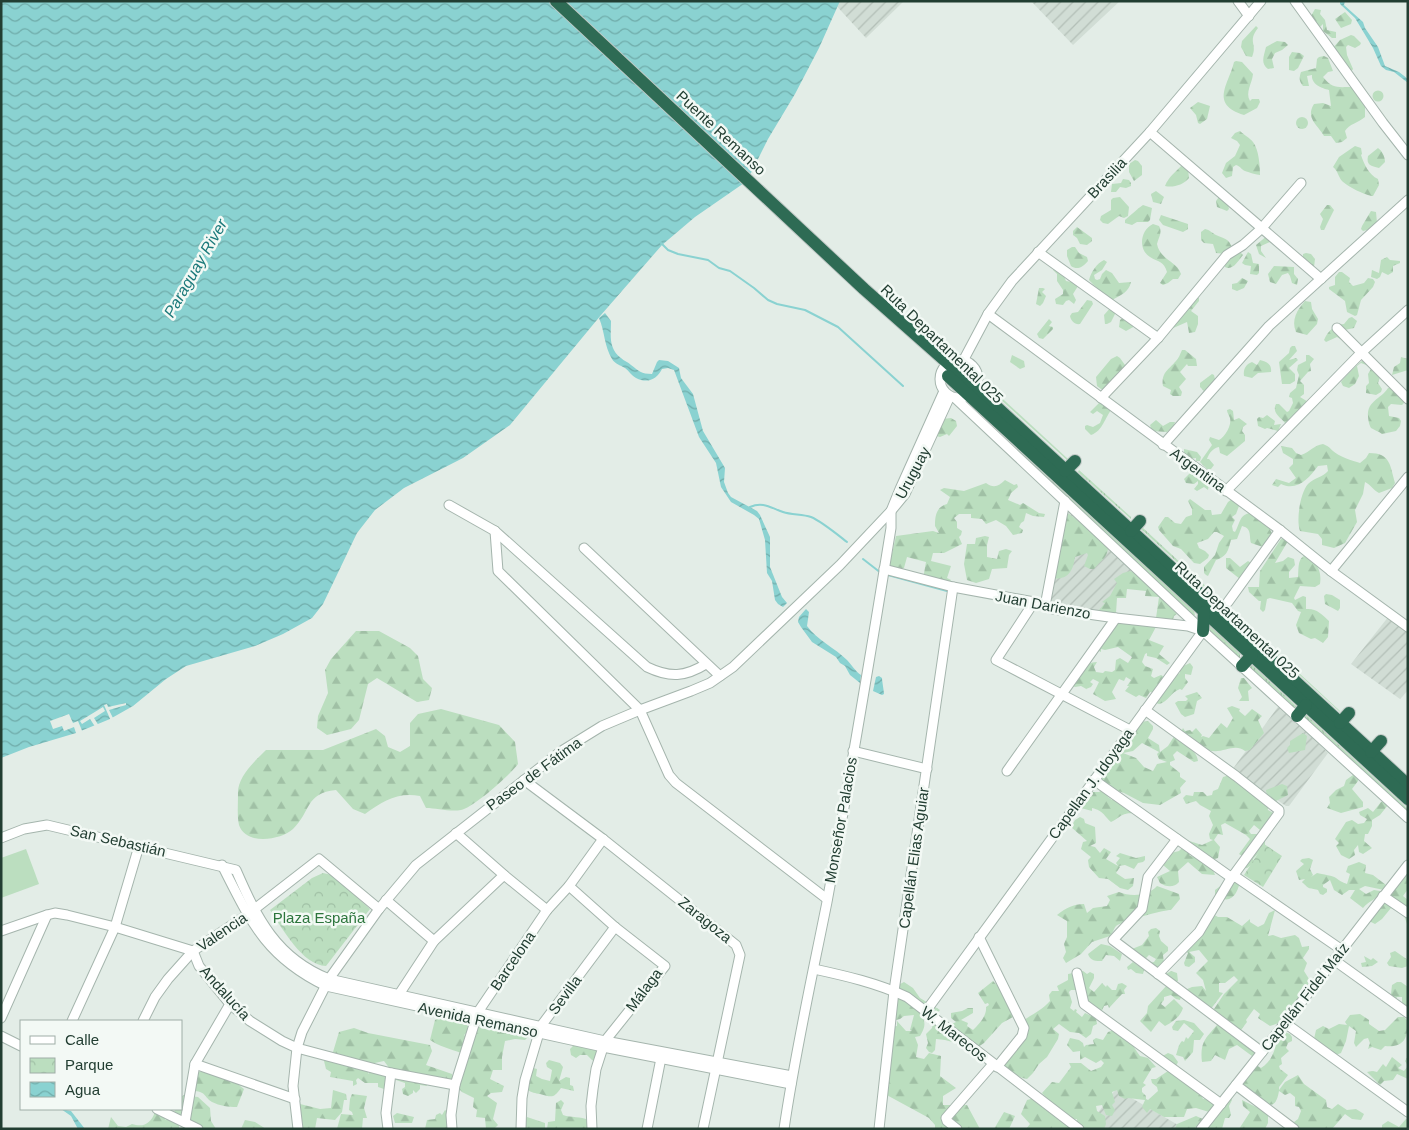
<svg xmlns="http://www.w3.org/2000/svg" width="1409" height="1130" viewBox="0 0 1409 1130" font-family="Helvetica,sans-serif">
<defs>
<pattern id="industrial-furrows" width="10" height="10" patternUnits="userSpaceOnUse" patternTransform="scale(1.25)"><rect width="10" height="10" fill="#d1ddd5"/><path d="M-1 1l2-2M0 10L10 0M9 11l2-2" fill="none" stroke="#b3bfb7"/></pattern>
<pattern id="grass-tufts" width="24" height="20" patternUnits="userSpaceOnUse" patternTransform="scale(1.25)"><rect width="24" height="20" fill="#bbdebf"/><path d="M3 7l-1-3M5 7V3M7 7l1-3M15 17l-1-3M17 17v-4M19 17l1-3" fill="none" stroke="#a0c0a5"/></pattern>
<pattern id="forest-firs" width="22" height="20" patternUnits="userSpaceOnUse" patternTransform="scale(1.25)"><rect width="22" height="20" fill="#bbdebf"/><path d="M5 1l3.5 6h-7zM16 11l3.5 6h-7z" fill="#a0c0a5"/></pattern>
<pattern id="park-crowns" width="20" height="18" patternUnits="userSpaceOnUse" patternTransform="scale(1.25)"><rect width="20" height="18" fill="#bbdebf"/><path d="M2 6a3 3 0 1 1 6 0M12 15a3 3 0 1 1 6 0" fill="none" stroke="#a0c0a5"/></pattern>
<pattern id="water-waves" width="16" height="10" patternUnits="userSpaceOnUse" patternTransform="scale(1.25)"><rect width="16" height="10" fill="#8ad2d1"/><path d="M0 5q4-4 8 0t8 0" fill="none" stroke="#70acaa"/></pattern>
</defs>
<rect width="100%" height="100%" fill="#e3ede7"/>
<!-- industrial -->
<g fill="url(#industrial-furrows)">
<path d="M832,1h72l-38,37z"/>
<path d="M1031,1h89l-47,44z"/>
<path d="M1069,511l68,63 -37,38 -46,-7 -4,-2 16,-91z"/>
<path d="M1389,616l19,15v59l-8,9 -49,-35z"/>
<path d="M1280,704l48,49 -39,53h-3l-54,-36z"/>
<path d="M1116,1089l69,40h-95l-3,-2z"/>
</g>
<!-- grass -->
<g fill="url(#grass-tufts)">
<path d="M991,388l77,71v2l-69,-63z"/>
<path d="M969,409l20,13 205,189 1,4 -2,1z"/>
<path d="M1079,470l52,47v2l-53,-47z"/>
<path d="M1142,527l198,184v1l-199,-183z"/>
<path d="M1208,624l32,30v3h-2l-33,-30z"/>
<path d="M1250,665h2l45,42 -2,3 -46,-42z"/>
<path d="M1304,713l104,96v5l-106,-98z"/>
</g>
<!-- forest -->
<g fill="url(#forest-firs)" fill-rule="evenodd">
<path d="M1315,9l6,1 -1,4 5,6 2,10 9,2v6h-4l-9,-7v-7l-4,4 -8,-12z"/>
<path d="M1345,12l7,8 -1,4 -10,4 -6,-9z"/>
<path d="M1256,26l2,2c-11,14 0,16 -6,29l-6,-1 -5,-9 1,-6z"/>
<path d="M1351,35l3,1 7,7 -1,2 -5,3 -7,-3 -2,2 1,8 6,14 -2,3 -19,-23 8,-9z"/>
<path d="M1277,41l8,1 3,3 -6,5 -7,3 -3,6 2,9 -6,1c-8,-6 -4,-13 -2,-22z"/>
<path d="M1292,52l8,1 4,3 -6,12 -4,3 -5,-1v-13z"/>
<path d="M1324,56l4,2 5,13 -5,1 -5,5c10,12 14,10 29,10l13,18v12c-7,6 -16,7 -20,14l2,7 -5,4 -6,1 -5,-7h-7c-6,-11 -19,-18 -10,-32l9,-1 8,3 -2,-16c-8,-2 -18,-6 -17,-15l-5,1 2,10h-6c-4,-5 -4,-8 -2,-14l15,-4 1,-9 2,-2z"/>
<path d="M1236,61l6,1 11,12c-1,10 -8,18 -3,27l2,-2h7l1,3 -3,6 -13,7c-35,-11 -15,-31 -10,-53z"/>
<circle cx="1378" cy="96" r="5.5"/>
<path d="M1198,102l12,4 -3,13 -7,5 -2,-1 -2,-8 -6,-7z"/>
<circle cx="1302" cy="123" r="6"/>
<path d="M1240,131c4,4 10,7 13,11 6,8 7,24 7,33 -3,0 -12,-3 -15,-4 -3,-1 -5,-5 -9,-6l-3,2 -1,9 -6,2 -4,-5 4,-10 9,-7 5,-11 -3,-4 -6,-3 4,-5z"/>
<path d="M1355,146l6,2 1,6 -1,1c3,9 8,20 17,24l1,6 -6,11c-7,0 -26,-10 -31,-15 -4,-5 -4,-10 -9,-14l6,-10z"/>
<path d="M1378,148c4,3 7,8 7,14l-6,6c-8,-2 -13,-3 -11,-12z"/>
<path d="M1135,160l3,1 4,5v9l-8,6 -5,-9v-8z"/>
<path d="M1182,165l6,4 1,9c-6,7 -16,10 -24,8 4,-10 10,-13 17,-21z"/>
<path d="M1123,179l6,1 2,3v3l-5,2 -6,-1 -4,5h-5l1,-8 9,-1z"/>
<path d="M1156,191l8,6 -3,7 -8,-2 -2,-8z"/>
<path d="M1120,197l9,10 -1,9 -4,2 -5,-2 -11,8 -5,-1 -3,-3 1,-4 10,-6v-10l2,-2z"/>
<path d="M1219,197l9,8 1,4 -2,2 -10,-4 -1,-6z"/>
<path d="M1143,205l9,3 -2,12 -2,2h-11l-5,3 -7,-2v-3c6,-5 12,-11 18,-15z"/>
<path d="M1327,205h3l4,5 -10,20h-3l-1,-3 3,-8 -3,-5z"/>
<path d="M1371,211l5,1 1,11 -6,6 -8,2 -2,-2 1,-3z"/>
<path d="M1161,215l27,9v5l-5,3 -20,-7 -4,-5z"/>
<path d="M1153,224l6,2c4,7 -1,12 -2,18 3,16 20,17 24,30l-3,5h-5l-5,4 -5,2 -3,-2 7,-11c-3,-11 -9,-10 -17,-15 -12,-7 -10,-27 3,-33z"/>
<path d="M1077,227l15,11v3l-5,4 -7,-1 -3,-6 -4,-3v-4z"/>
<path d="M1205,229c5,1 7,4 11,6 8,4 13,3 16,13l-6,6 -10,-1 -3,-9 -9,-1 -3,-3v-8z"/>
<path d="M1268,235l4,6 -11,5v5l5,7 -7,-4 -3,-9z"/>
<path d="M1072,247h3l4,6 8,4 1,4c-4,5 -10,10 -17,5l-4,-10v-6z"/>
<path d="M1239,251l4,4c-5,6 -10,16 -18,12l-1,-5z"/>
<path d="M1248,252l3,2 2,9 6,1v9l-2,2 -7,-1 1,-8 -6,-1 -3,-2z"/>
<path d="M1306,253l5,1 4,5 -1,8 -11,-10v-3z"/>
<path d="M1387,257l3,3 10,1v2l-7,3v6l-5,3 -6,-3 -2,5 -3,2 -6,-2 1,-7 7,3 2,-13z"/>
<path d="M1104,260l3,2 -5,8 -8,5 1,4 2,1 3,-1 2,-5 4,-4 6,3 7,10 12,-1c-2,10 -10,13 -19,18 -8,-6 -17,-13 -23,-20 2,-8 8,-17 15,-20z"/>
<path d="M1274,266l20,1v7l4,5 -1,6 -5,-2 -2,-7 -2,-3 -6,2 -6,9 -6,-2 -2,-8z"/>
<path d="M1055,268l8,6 3,7 11,2 1,3 -5,8 3,6 -2,4 -5,-4 -3,1 -3,4 -7,-1 -1,-5 8,-5v-4l-6,-9v-7l-4,-4z"/>
<path d="M1339,272h3l8,6 -1,4 4,4 11,-3 4,-5 5,1 2,3 -2,5 -12,13 -4,15 -2,1 -8,-4 -2,-11 -16,-12v-2l6,-2v-8z"/>
<path d="M1242,278l6,3 -4,7 -7,3 -5,-2v-5l5,-1z"/>
<path d="M1039,288h4l2,1 -3,3 4,4 -3,7 -3,3 -4,-2z"/>
<path d="M1196,298h3v3l-8,10 7,5v8l-3,8 -6,1 -2,-11 -16,7z"/>
<path d="M1087,300l5,1 1,3 -13,20c-5,1 -9,-3 -10,-8l2,-3 6,-1z"/>
<path d="M1305,301l6,1 1,7 6,10 -1,5 -10,11 -11,-3c-5,-12 1,-22 9,-31z"/>
<path d="M1111,307l5,5 -5,10 -4,2h-2l-1,-9z"/>
<path d="M1125,316l10,10 -9,5 -7,-4 1,-7z"/>
<path d="M1352,317l5,4 -3,7 -14,3 4,8 -2,1 -5,-3 -11,5 -2,-2c4,-9 10,-15 20,-16l5,-6z"/>
<path d="M1049,319l3,3 -3,4 4,1v2l-10,10 -4,-1 -2,-4z"/>
<path d="M1292,346h3l2,5 -8,9 7,-2 2,2 -9,8 6,6v7l-5,3h-8l-3,-22 10,-9 1,-5z"/>
<path d="M1182,350h3l11,9 1,7h-9l-1,-2 -7,8 6,7 -7,8 3,5 -1,4h-8l-3,-2 1,-4 -8,-4c-2,-13 5,-16 13,-25 3,-3 4,-7 6,-11z"/>
<path d="M1012,355l12,6 1,6 -5,2 -10,-7z"/>
<path d="M1306,355h3l5,4 -4,5 1,7 -3,1 -8,9 4,4v9l-4,3 10,6 -23,23c-4,-8 -16,-12 -11,-22h3l8,8 2,-1 4,-8 -1,-5 -3,-1 1,-4 6,-5 3,-13 -2,-5 1,-5 8,-4z"/>
<path d="M1117,356l3,2 5,7 4,1 -22,23h-6l-4,-3 -1,-9 15,-18z"/>
<path d="M1401,357l7,2v11l-16,5 2,-8 6,-4z"/>
<path d="M1365,359l4,7 -8,-3 -4,3 2,10 -4,8 -6,4 -6,-2 -2,-4c4,-5 18,-20 24,-23z"/>
<path d="M1260,360c7,2 12,4 11,12l-13,1 -6,5 -8,-2c-1,-7 2,-12 8,-14l5,3z"/>
<path d="M1374,368l7,6 -3,9 4,6 -1,3 -5,3 -10,-2v-7l3,-3 -1,-9 3,-5z"/>
<path d="M1212,374l2,1 2,9 -11,8 -5,-5v-4z"/>
<path d="M1388,388h7l8,9 1,6 -2,2 -11,-1 -3,3 1,9 10,2 2,3 -1,5 -4,5 -14,3c-4,-3 -8,-4 -11,-6 -2,-3 -3,-9 -3,-12 -1,-15 13,-17 20,-28z"/>
<path d="M1100,402l12,7c-7,8 -9,22 -21,26l-6,-6v-3l2,-1 6,2 7,-4 3,-8 -6,-4 -4,3 -3,-2z"/>
<path d="M1230,409l3,2 1,9 5,-2 8,6 -4,3 -1,4 3,4v6l-18,15 -7,-3 -1,-6c-6,1 -10,6 -12,12h2l5,6 -3,4h-4l-7,-7 12,-17 -3,-5 1,-3 9,3c6,-3 13,-15 11,-22 -1,-3 -3,-5 -3,-8z"/>
<path d="M1267,415l8,6 -1,4 7,-1 -3,7 -11,-3 -2,1 -7,-3 -1,-7 2,-2 4,1z"/>
<path d="M951,418l5,3 1,5 -8,10 -2,-2 -7,3 -4,-1 6,-17z"/>
<path d="M1156,420l7,6 7,-4h5l-1,3 -7,7 -15,-1 -2,-6z"/>
<path d="M1323,444c5,2 6,3 10,7 5,5 20,10 27,12l6,-5 3,-5c22,0 21,13 26,30l-3,5 -13,5c-6,-3 -8,-8 -14,-11l-2,12 -8,16 2,12 -12,21 -11,5 -12,-3v-6l-4,-5 -18,-3c-4,-10 0,-38 8,-47 6,-6 15,-7 20,-13l-1,-6 -9,1c-9,12 -21,26 -37,18l-3,3 -6,-2 4,-6 13,4 7,-5 -7,-10 4,-4v-5l-10,-6 -2,-7 11,2 4,5 5,2c9,-3 13,-10 22,-11z"/>
<path d="M1184,449l13,3 4,5 -1,4h-4v-3l-6,1 -6,-6z"/>
<path d="M1190,473h8l11,11 -1,6 -4,-3 -7,4 -3,-2 4,-5v-3l-4,3 -8,-1 -2,-4z"/>
<path d="M1005,480l9,5 3,-1 1,3 -7,6 -3,7 12,5 3,-2 16,10 6,1 -1,3 -11,-1 -7,-3 -2,8 -3,2 -2,4 4,3 -1,3 -9,2 -7,-9 -10,-6 -10,4 -4,-5 -11,-1v-4h-12l-5,4 3,4v6l5,3 -1,4 -2,2 3,7 -18,9h-11l-2,8 20,5 -4,12 4,2 -4,6 -24,-7 3,-17 -19,-5 -3,11 -7,3 -8,-4 7,-31 37,-5 6,2 -4,-7c0,-10 1,-19 12,-22l3,-7 -10,-7 4,-2 20,3 22,-8c8,6 13,3 19,-3z"/>
<path d="M1190,499l15,11h6l1,5 9,-1 7,-12 4,-3 5,3 2,4 -3,8 -4,3 3,3 -3,6 1,5 2,1c5,-8 4,-18 16,-19 9,5 18,11 21,21l-9,13 -12,-4c-2,-7 1,-15 -9,-17l-5,13 -6,1c-3,10 -3,16 -15,20l-8,16 -2,-1 -2,-2v-6l11,-12 4,-12 5,-7 -7,-4h-3l-6,7 -11,4 2,5 6,3 4,4 -1,3 -8,6 -6,-1 -13,-14 -8,-3 -14,-16 -1,-3 7,-10h3l7,6 6,1 5,-7 6,-2v-6l-4,-8z"/>
<path d="M1064,514h5l15,11 24,24c-1,9 -8,12 -14,20h-4l-6,-3 4,-11 -1,-2 -12,4c-2,14 -7,24 -24,21l8,-51 -3,-1 1,-9z"/>
<path d="M985,536l4,1 -2,8v12l10,2 2,-8 7,-2 6,2 -3,4 -2,13 -15,1 -3,10 -13,4 -9,-3 -3,-16 3,-20h8l1,-6z"/>
<path d="M1285,538l3,3 -13,22 8,-2 5,-4 6,2 1,6 -6,7v6l9,-1c1,-8 -1,-19 8,-22 11,9 16,15 14,29l-5,3 -15,-1 -6,12 1,2 8,-4 3,1v12c10,-1 16,5 23,12l-1,16 -5,6 -8,-5 -4,1 -12,-6 -3,-8 5,-13 -3,-1 -6,-8 -22,-5 -3,1 -2,11 -2,2 -3,-3 1,-8h-2l-10,-9 -1,-5h11l1,-16 21,-32z"/>
<path d="M1226,558h4l10,9 8,-6 3,2 -11,16 -14,-11z"/>
<path d="M1130,571l7,3 40,40 -3,2 -2,7 -15,2 -8,15 15,6 -5,8 11,9 -3,2 -11,-7 -9,-2v-3l-2,1 -3,8 3,4 8,3 -2,7 3,2 7,-3 9,5 10,-7 -1,-5 11,-5 3,4 -2,8 -6,-1v4l3,4 -6,8 -2,-1c-9,3 -12,13 -21,15l-6,-2 2,-10h-5l-4,6 -7,-3 -3,2 -11,-6 4,-5h-2l4,-6 -5,-3 -2,4 -5,-2 -7,13 4,7 -11,2 -12,-7 6,-12 -6,-3 -3,3 3,2 -2,3 -5,2 2,1 -7,-4 -6,1 -5,-2c8,-9 14,-23 27,-23l-3,5 2,5 7,1 2,-2 7,1 3,-2 1,-10 4,-2 8,5 4,-6 -14,-10 -13,3 -4,-1v3l-6,-3 22,-35 39,4 3,-21 -14,-1 1,-5 -19,-2 -1,9h-9l-1,15 -4,4 -12,-2 -1,-5 6,-7 -3,-1 8,-6 7,-13 -3,-4 9,-6z"/>
<path d="M1326,594l6,1 8,5v8l-2,3 -13,-7 -1,-8z"/>
<path d="M356,631h23l31,17 8,8 5,23 9,9 -3,12 -12,2 -40,-24 -9,6 -9,36 -8,9 -24,6 -10,-7 1,-12 10,-23 -3,-23 6,-11z"/>
<path d="M1241,678h3l8,10 -4,3 1,10h-10l3,-4 -4,-9z"/>
<path d="M1197,692l5,6 -5,3 -3,13 -9,3 -4,-3 -6,-11 3,-2h8l2,-2 -3,-3z"/>
<path d="M1232,706l8,3 -1,2 6,5 7,-7 10,7 -4,4 6,13 -14,17 -5,1c-11,-9 -23,4 -37,-1 -10,-2 -19,-12 -27,-18l2,-4 2,3 5,-1 2,2 4,-4 6,7 -1,2 2,-1 6,2 12,-15 6,5 6,-10 -6,-10z"/>
<path d="M441,709l58,16 16,17 3,22c-8,11 -45,44 -57,46 -11,2 -25,-2 -35,-2l-6,-12c-23,-4 -37,5 -55,18l-12,-5 -17,-19c-31,3 -25,22 -43,39 -12,11 -47,17 -54,-4 -2,-9 -1,-21 -1,-31 -1,-17 17,-33 28,-44h57l53,-21 9,7 3,11 12,5 10,-6v-23l8,-9z"/>
<path d="M1148,721l5,5v3l-5,9 11,7 1,7 8,-6 7,-11c7,10 22,14 23,26l-4,1 -17,-11 -4,4 2,5 -5,2v3l10,8v4l6,4 -6,7 1,5 -21,12 -17,-2 -19,-10 -23,-8 -5,-11 25,-21 -4,-1 24,-30zM1142,743l17,9 -2,2 2,5 8,3 -10,2 -4,7 -9,-4 -8,-9 -13,-5 10,-2z"/>
<path d="M1303,733l4,3 -2,14 -16,3 -2,-5 3,-3v-4z"/>
<path d="M1230,775l5,2v5l18,11 5,7 9,6 1,4 7,4 -10,13 -5,3 -6,-5 -5,6 2,3h6l8,8v4l-12,13 1,4 -7,5 -8,1 3,-13 -3,-2 11,-15 -4,-4 -21,-12 -4,2 2,10 -5,-1 -4,6 6,7 -2,11 -12,4v3l7,5 2,5 -13,-1 -14,-12 -10,9 1,11c-5,6 -13,5 -19,1l-3,-6 13,-6 -7,-6 6,-6 2,-6 8,-2 4,-4 8,6 -2,2 4,2 4,-3 -14,-15 19,6 11,-5 -3,-1 -1,-5 4,-9 -4,-9 2,-5 -11,-6 -4,-4 -10,3 -3,-6 3,-3 7,1 1,-4h9l4,4 5,-1 1,-4 5,-2 5,-12z"/>
<path d="M1353,775l5,2v4l-6,8 11,13v5l-22,6 -14,-5 3,-5 -1,-6 7,-7 8,-4 2,-6z"/>
<path d="M1282,784l5,2 1,9 -12,6 -9,-4 -1,-7z"/>
<path d="M1102,790l5,4 1,3 4,3 6,-1 18,14c-16,0 -13,3 -25,9 -8,-7 -7,-11 -19,-14v3l-11,-3 -5,-4 13,-12h10z"/>
<path d="M1385,801l3,4 -8,10 -8,5v6l-4,8h-3l-1,7 8,7 -9,6 -4,-2 -1,-7 -4,5 1,5 -6,4 -8,-4 -5,-9 3,-3 -4,-4 11,-17 6,-2 6,4 6,-1 3,-4 -7,-4 -1,-3 9,-4 5,4 8,-10z"/>
<path d="M1080,817l4,2 1,4 10,4 1,16 -6,3 5,1 5,6 4,-5 7,4 -5,7 12,7 -2,-3 4,-5 -4,-2 4,-3 16,5 9,-2v4l-2,2 -5,1 -4,6 -9,-4 -6,1 1,1 -4,6 9,6 9,-1 -1,8 -5,4 -8,-2 -12,-9 -9,-1 -10,-11 -1,-7 3,-3 -10,-8 2,-7 4,-1 -16,-14 4,-7z"/>
<path d="M1309,858l4,2 -3,9 3,6 -2,2 6,-4c5,1 17,3 19,5 4,3 6,4 11,6l3,-10 -4,-2 2,-6 11,-4 7,3 -1,8 8,2 13,10 -2,5 -19,-4 -6,3 7,5 8,-4 6,1 2,2c-6,6 -13,8 -19,15l-13,-10 5,-8h-6l-7,5 -8,-5 -4,-10 -7,5v2l4,2v3l-4,3 -3,-1 -2,-4c-10,-3 -7,1 -16,-8l3,-3 -6,1 -3,-9 8,-7 -4,-3 2,-2z"/>
<path d="M1408,867v22l-5,7 5,4v27l-4,-12 -13,-7 -9,11 -7,5 -6,-3z"/>
<path d="M1240,880c-1,9 -6,22 -17,19 -3,-1 -5,-2 -8,-3v-6l11,-8z"/>
<path d="M1157,886l22,8 1,5 -9,11c-8,0 -49,11 -55,16 -2,2 -3,7 -6,10l-18,6 -11,12 -15,9 -3,-5 3,-6 -2,-8 3,-7v-16l-10,-6c9,-7 16,-11 27,-11l3,9 6,-5 14,-2 3,-6 -3,-4 12,-4c12,5 29,4 38,-6z"/>
<path d="M1275,910l-7,26 5,-1 8,3 14,-3 4,3 3,9 7,-1v3l-6,9 4,5 -3,8 5,8 -1,8 -7,6 1,6 -13,9c-2,13 -7,14 -19,18l-12,-8 2,-4 -6,-5 -8,11 1,2 -6,8 -18,-13 -11,-5 12,-18 14,-14 -4,-4 -9,7h-6v9l4,1 -13,17 -25,-20 7,-3 10,-1 4,5 -3,-11 -7,-7 12,-12 -9,-11 -10,2 6,5v5l-6,5 -4,-1 -1,-3 4,-10 -4,-3 27,-37 7,4h9l15,9 8,-7v3l8,5 6,-3 5,-11z"/>
<path d="M1156,928l4,3 -1,5 2,5 7,6v4l-5,4 1,8 -6,6 -9,-6 5,-1 2,-3 -7,-4 -3,3h-4l-10,-9 10,-4 7,-9 -1,-4 3,-3z"/>
<path d="M1101,944l9,2 12,8 -2,7 -6,-5 -8,-1 -4,6c-6,0 -12,0 -14,-7z"/>
<path d="M1395,951l13,9v6l-6,2 -13,-2 -2,-3 4,-6 -1,-4z"/>
<path d="M1364,956l7,4 2,-2 5,4 -6,4 -10,1 -1,-4 5,-1z"/>
<path d="M1133,962l11,8 -1,4 -7,-1 -5,-4 -3,1 -1,-3z"/>
<path d="M1083,971l4,3 3,-2 4,2v4l-5,10 5,4 8,-9 4,4 1,-2 5,5h4l2,-6 4,-1 5,3 -3,4 1,4h-3l-13,14 -1,-3 -4,1 -3,7 -12,-11 -7,5 -3,-1 -1,-11 7,-5h-14l-2,2 3,10 -2,6 4,3 1,-2 2,1 -1,2 6,5 3,-4 11,5 1,6 -4,2 -2,8 -5,4 -7,-5 -9,-1 -11,-8 -6,5 6,5 -1,5 -11,18 -8,7 -6,9 -6,6c-6,-1 -20,-7 -24,-13l16,-21 6,-4 1,-7 -2,-14c9,-6 19,-11 26,-19l-1,-6 3,-4h7l-2,-5 11,-6v-6z"/>
<path d="M1171,971l6,2 1,8 -4,1 7,15 -1,3 -4,-1 -5,-4 -7,2v3l-3,4 4,3 9,-8 9,9c-3,9 -9,13 -18,18l-6,-5 -8,11 -11,-11 7,-8 1,-7 19,-21 -3,-10z"/>
<path d="M993,981l5,5 3,-1 12,32 -11,6 -18,20 -6,4 -9,-7v-3l-9,7 -15,-4 -9,-1 -1,11 -3,3 -3,-1 -3,-4 2,-5 -2,-9 6,-6 1,-4 21,-1 2,-1 -5,-4v-5l11,-2 6,-3h5v5l-12,7 7,3 -1,3 6,4c6,-6 14,-14 13,-23l3,-2 -1,-2 -3,1 -7,-11z"/>
<path d="M904,982l9,6 7,10 20,12 -3,3 -11,1 -3,4c3,7 1,11 -3,18l-5,1 3,8 -2,12 8,2 5,-6 12,3 -1,20 16,12 -13,8v9h24l13,24h-45v-4l-6,-7 -46,-25 7,-66 7,-1v-5l9,10h6l-2,-1 4,-15 -10,1 -4,3 -4,1 -3,-5 6,-24 -1,-6z"/>
<path d="M1397,982h4l7,5v22l-3,-1 -3,-6v-5h-5l-3,5 -7,-6 4,-2 1,-9z"/>
<path d="M1360,1014l9,6v4l10,7 6,-1 13,-13h6l4,4c0,17 -4,27 -23,25l-4,4 -9,-3 -4,2 2,-6 -2,-5 -4,1 -8,8 -2,-4 2,-12 -7,-5 -3,15 -5,12 -5,2 -22,-16 2,-9 7,-4 6,3 10,-5 8,1 -2,-3 5,-7z"/>
<path d="M441,1017l31,6 -2,7 -6,5 3,3 -6,15c-10,-4 -23,-7 -31,-13l5,-20z"/>
<path d="M1184,1020l10,3 10,11 -4,6h-6l-1,12 -8,9 -2,-4 -7,-2c2,-5 2,-10 6,-14l2,1 2,-5 2,2 6,-8 -10,-8 -6,8 -5,-1 -1,-3 4,-6z"/>
<path d="M1217,1025c16,0 30,18 40,29l-2,2h-3l-15,-11 -8,4 -4,11 -10,-5 -4,6 -9,1c-2,-20 3,-23 15,-37z"/>
<path d="M478,1027c16,0 38,-2 51,9l-4,4 -10,-1 -10,2 -3,16v13h-9l-3,9 14,7 -2,6 -11,1 -4,3 10,7 -4,16 5,6 -4,4h-8l-1,-11 -9,-1 1,-7 -4,-3 1,-9 -12,-6 -4,-4z"/>
<path d="M354,1028l14,5 62,12 2,6 -6,14 26,9 2,7 -64,-12 -6,-8 -14,3 -2,10 3,-3 16,3 -1,11 -2,4 -6,-2v-4h-13l-7,-5 -2,2 1,4 -4,2v-5l-23,-4 1,-5 -5,-3 -2,-8 7,-1 5,-6 -3,-2 6,-20z"/>
<path d="M1114,1030c14,5 18,15 26,26l8,2 8,9 -4,1 -9,15 3,2 -4,3v4l4,4v3l2,1 10,-9 -1,-4 -5,-4 -1,-4h5l12,-8 31,17 4,11 4,-1 8,4 -6,10 -13,-4 -9,1 -3,8h-20l-14,-8 -3,4 -5,-6 3,-7 -17,-2 -3,1 -6,-3 -2,-6 -5,2 3,10 -3,3 3,5 -3,6 -6,-1 -4,-10 -6,1 1,5 8,5 1,8 -2,5h-28l1,-10h-6l5,10h-50l4,-5 -9,-10 6,-14 11,-3 12,5 -8,-9 10,-11 7,1 12,-16 -2,-4h12l10,8 10,-4 3,-4 -3,-3 -5,3 -11,-6 -5,3v-9l-7,1 -6,-7 3,-7 9,2 4,3 1,4 2,-2 8,-1 -1,-4 3,-2 7,2 5,-8z"/>
<path d="M1285,1032l5,2 2,3v4l-4,2 -2,5 3,3 -8,7 1,6 -3,2 1,3 8,6 -9,12v3l6,-8 13,-7 6,9 22,16 1,7 5,2 6,-5 9,6 9,-1 8,5 -3,6 -9,-1 -7,-5 -13,15h-34l-4,-7 4,-3 3,-8 -2,-4 -4,-1v-9l-5,-4 -5,2 -6,-4c-5,30 -21,2 -28,-1 -5,-3 -11,-4 -16,-6l21,-19 5,3c9,-6 13,-14 15,-24l-3,-3 6,-7z"/>
<path d="M574,1045l23,2 -1,15 -4,-2 -5,-5h-7l-4,3 -5,-3 -1,-6z"/>
<path d="M1168,1053l5,2 5,7 -2,4 -15,-9z"/>
<path d="M1408,1056v23l-11,-5 -4,6 -9,1 -4,4 -13,-13 6,-1 4,1 6,-8 3,3 6,-10 10,8 -4,3 6,3 4,-5 -3,-5z"/>
<path d="M549,1060l11,3 3,4 -4,14 7,-4 4,1v7l3,1 1,5 -13,-3c-8,11 -9,9 -21,6 -5,-1 -8,-1 -12,-4l-2,-5 4,-18 7,2 -1,7 6,3 8,2 2,-11 -5,-3 -1,-4z"/>
<path d="M198,1072c23,0 29,3 46,17l-7,18c-9,0 -17,-1 -25,-5 -8,-5 -6,-10 -17,-11v-11z"/>
<path d="M396,1077l30,5 1,4 -7,-1v4l-4,4 -3,-3v3l-5,3 -5,-2 -1,-5 3,-2v-4l-9,-3z"/>
<path d="M333,1090l13,4 1,6h-3l-2,12 -7,8 -18,-2 -2,11h-12l-3,-25 20,5 11,-1z"/>
<path d="M352,1094l15,2 -3,12 3,10h-4l-1,11h-25l4,-15 12,1 -1,-3 -3,-2 1,-11z"/>
<path d="M184,1095l14,2 12,11 1,13 5,8h-28l-14,-16 1,-4h6v-12z"/>
<path d="M1231,1097l1,3 -3,6 2,9 -2,3h-4l-3,11 -13,-1 -1,-3c5,-2 7,-6 6,-11l7,-3 -2,-4z"/>
<path d="M561,1100l3,3 -3,7 2,5c8,3 18,1 25,5l1,9h-42l1,-7 7,-1 1,-18z"/>
<path d="M1242,1100l26,13v10l-3,6h-26l11,-17 -7,-6z"/>
<path d="M445,1110l3,2v17h-23l2,-9 8,-1 1,-4 4,-2 2,2z"/>
<path d="M155,1112l9,2 1,6 7,-2 7,5v6h-71l3,-12 7,9 8,1 6,-3c12,4 19,-1 23,-12z"/>
<path d="M1004,1112l11,4 -6,13h-15z"/>
<path d="M397,1113l17,4 -2,6h-17l-2,-7z"/>
<path d="M1196,1116l7,3 -9,10h-19l2,-5z"/>
<path d="M527,1117l18,6v6h-22l-1,-5z"/>
<path d="M1406,1119h2v10h-26v-4l6,-4 11,6z"/>
<path d="M245,1120l10,2 11,7h-25z"/>
</g>
<!-- park -->
<g fill="url(#park-crowns)">
<path d="M1264,844l18,12 -19,31 -19,-12z"/>
<path d="M323,873l9,2 38,34 -44,57c-24,-1 -43,-37 -56,-56l42,-32z"/>
</g>
<!-- garden -->
<path fill="#bbdebf" d="M26,849l13,35 -38,14v-40z"/>
<!-- water -->
<g fill="url(#water-waves)">
<path d="M1,1h839l-21,47 -24,46 -27,45 -21,42 -52,36 -33,28 -61,70 -91,110 -47,33 -59,30 -29,22 -18,23 -34,71 -11,14 -29,16 -28,12 -69,20 -20,13 -33,27 -23,13 -34,14 -47,14 -28,11z"/>
<path d="M1345,1l-1,4 19,17 2,6 13,19 7,19 14,6 9,7v4l-14,-11 -8,-2 -5,-4 -8,-18 -18,-30 -15,-14v-3z"/>
<path d="M605,313l6,8c0,14 -3,27 10,37 3,3 7,4 10,7 8,6 10,9 21,9l5,-12 2,-2 9,1 11,7 2,10 12,16 10,37 22,37 -1,14 4,11 3,4 26,14 3,4 10,22v30l12,30 5,6 -4,4 -5,-3 -3,-4 -3,-19 -5,-8 -2,-33 -6,-21 -5,-4 -23,-13 -10,-15 -5,-24 -17,-26 -25,-67 -6,-2 -6,1c-5,10 -14,15 -26,9 -4,-2 -7,-7 -11,-10 -5,-3 -10,-4 -13,-9 -8,-13 -7,-27 -13,-41z"/>
<path d="M806,609l3,3 -2,14c10,14 28,22 40,34 5,5 8,11 14,15l-1,8 -10,-8 -5,-9 -5,-3 -4,-6 -24,-15 -11,-15 -3,-5 1,-5z"/>
<path d="M879,676l3,2c0,3 2,13 2,16l-2,1 -9,-4 3,-14z"/>
<path d="M61,1109l10,2 14,18h-7l-7,-13z"/>
</g>
<!-- pier -->
<g fill="#e3ede7">
<path d="M126,703v2l-17,5 5,10 -3,1 -7,-16 3,-1 1,3z"/>
<path d="M103,707l2,4 -11,7 5,8 -3,2 -6,-9 -8,5 -2,-3z"/>
<path d="M69,714l4,9 5,-2 5,12 -6,3 -3,-9 -10,4 -2,-5 -9,3 -3,-8z"/>
</g>
<g fill="none" stroke-linecap="round" stroke-linejoin="round">
<!-- stream -->
<g stroke="#8ad2d1" stroke-width="2">
<path d="M661,243l7,7 10,4 30,6 11,8 11,3 24,17 14,12 9,4 28,6 33,17 65,59"/>
<path d="M750,507c13,-6 21,1 33,5 9,3 19,2 28,5 10,4 27,18 36,25"/>
<path d="M863,559l18,14"/>
<path d="M888,575l59,16"/>
</g>
<!-- minor casing -->
<g stroke="#a5b5ad" stroke-width="11">
<g id="minor">
<path d="M1238,1l11,15"/>
<path d="M1295,1l88,122 25,32"/>
<path d="M1150,132l171,147"/>
<path d="M1038,252l120,86"/>
<path d="M988,314l292,216 51,41 77,56"/>
<path d="M1337,328l71,71"/>
<circle cx="959" cy="379" r="19"/>
<path d="M963,361l25,-47 24,-33 138,-149 111,-131"/>
<path d="M955,398l248,233 205,187"/>
<path d="M1101,398l57,-60 69,-83 16,-10 18,-16 40,-46"/>
<path d="M1163,445l106,-119 139,-126"/>
<path d="M1226,491l135,-138 47,-43"/>
<path d="M449,505l46,26 152,136c23,11 38,10 59,-3"/>
<path d="M495,531l3,40 142,139 29,65 7,8 151,116"/>
<path d="M584,548l136,128"/>
<path d="M884,569l69,18 81,15 19,7 63,9 72,8 12,4"/>
<path d="M1331,571l77,-94"/>
<path d="M1034,602l-38,58 134,70"/>
<path d="M1228,602l52,-72"/>
<path d="M1045,606l20,-105"/>
<path d="M1145,710l91,66 43,34v3l-49,67 -31,52 -41,42"/>
<path d="M853,751l74,18"/>
<path d="M1007,771l109,-153"/>
<path d="M524,780l79,59 133,106 4,10 -37,174"/>
<path d="M1094,780l138,98"/>
<path d="M456,833l48,42 43,35"/>
<path d="M1,838l23,-9 23,-4 189,45c21,48 40,88 93,109l276,62 187,35"/>
<path d="M1177,839l-29,38 -6,32 -29,31 149,112"/>
<path d="M222,865c29,57 44,92 104,121l277,61 188,37"/>
<path d="M1233,875l109,75"/>
<path d="M569,886l46,41 50,39 -60,75 -9,28 -3,20 -2,17 1,23"/>
<path d="M1383,896l25,17"/>
<path d="M386,900l48,41"/>
<path d="M1,931l46,-16 8,-2 12,2 48,12 78,24 6,15 31,38 20,17 32,20 15,7 94,25 64,12"/>
<path d="M979,937l45,91 -2,8 -25,31"/>
<path d="M1334,960l74,53"/>
<path d="M814,969c32,7 63,14 93,28l172,132"/>
<path d="M1077,973l7,31 137,100"/>
<path d="M396,999l38,-58 70,-66"/>
<path d="M926,1011l277,-380"/>
<path d="M1,1018l46,-103"/>
<path d="M72,1021l43,-94 24,-81"/>
<path d="M143,1021l12,-24 13,-18 25,-28 54,-36 72,-56 60,50"/>
<path d="M1285,1023l123,89"/>
<path d="M1,1036l20,10"/>
<path d="M195,1064l100,35"/>
<path d="M1236,1085l58,44"/>
<path d="M157,1109l41,20"/>
<path d="M185,1122l10,-58 35,-60"/>
<path d="M298,1129l-5,-43 4,-38 5,-16 27,-53 50,-70 37,-44 144,-113 42,-26 38,-16 51,-19 19,-8 23,-16 107,-102 51,-54 14,-17 45,-98"/>
<path d="M388,1129l-2,-16 5,-40"/>
<path d="M452,1129l-1,-14 4,-30 23,-73 69,-102 22,-24 34,-47"/>
<path d="M521,1129l1,-31 3,-18 16,-54 74,-99"/>
<path d="M647,1129l15,-76"/>
<path d="M784,1129c11,-76 28,-152 43,-227 23,-125 44,-250 64,-374v-17l9,-22 44,-98"/>
<path d="M879,1129l15,-138 59,-404"/>
<path d="M957,1129l-10,-8 -1,-3 47,-54"/>
<path d="M1201,1129l84,-106 123,-158"/>
</g>
</g>
<!-- highway casing -->
<g stroke="#c1c9c6" stroke-width="14">
<g id="highway">
<path d="M556,1l308,288 112,99 432,397"/>
<path d="M948,376l460,423"/>
<path d="M1065,471l10,-10"/>
<path d="M1131,531l9,-10"/>
<path d="M1203,631l1,-19"/>
<path d="M1242,666l10,-11"/>
<path d="M1297,716l9,-11"/>
<path d="M1340,723l9,-10"/>
<path d="M1371,752l10,-11"/>
</g>
</g>
<!-- minor -->
<use href="#minor" stroke="#fff" stroke-width="9"/>
<!-- highway -->
<use href="#highway" stroke="#2e6b54" stroke-width="12"/>
</g>
<g text-anchor="middle" stroke-width="5" stroke-linejoin="round" paint-order="stroke">
<!-- street labels -->
<g font-size="15" fill="#223e32" stroke="#f3f9f5">
<text transform="translate(721 133) rotate(43)" y="5">Puente Remanso</text>
<text transform="translate(1107 178) rotate(-47)" y="5">Brasilia</text>
<text transform="translate(942 344) rotate(44)" y="5">Ruta Departamental 025</text>
<text transform="translate(1198 470) rotate(36)" y="5">Argentina</text>
<text transform="translate(913 473) rotate(-62)" y="5">Uruguay</text>
<text transform="translate(1043 605) rotate(11)" y="5">Juan Darienzo</text>
<text transform="translate(1237 620) rotate(43)" y="5">Ruta Departamental 025</text>
<text transform="translate(534 774) rotate(-36)" y="5">Paseo de Fátima</text>
<text transform="translate(1091 784) rotate(-54)" y="5">Capellan J. Idoyaga</text>
<text transform="translate(841 820) rotate(-80)" y="5">Monseñor Palacios</text>
<text transform="translate(118 841) rotate(13)" y="5">San Sebastián</text>
<text transform="translate(914 858) rotate(-82)" y="5">Capellán Elias Aguiar</text>
<text transform="translate(705 920) rotate(39)" y="5">Zaragoza</text>
<text transform="translate(222 932) rotate(-34)" y="5">Valencia</text>
<text transform="translate(513 961) rotate(-56)" y="5">Barcelona</text>
<text transform="translate(644 990) rotate(-53)" y="5">Málaga</text>
<text transform="translate(225 993) rotate(48)" y="5">Andalucía</text>
<text transform="translate(565 995) rotate(-54)" y="5">Sevilla</text>
<text transform="translate(1305 997) rotate(-52)" y="5">Capellán Fidel Maíz</text>
<text transform="translate(478 1020) rotate(12)" y="5">Avenida Remanso</text>
<text transform="translate(954 1034) rotate(38)" y="5">W. Marecos</text>
</g>
<!-- park labels -->
<g font-size="15" fill="#2c753c" stroke="#f3f9f5">
<text x="319" y="923">Plaza España</text>
</g>
<!-- water labels -->
<g font-size="16" font-style="italic" fill="#1c7a7b" stroke="#f3f9f5">
<text transform="translate(195 268) rotate(-60)" y="6">Paraguay River</text>
</g>
</g>
<!-- border -->
<rect width="1409" height="1130" fill="none" stroke="#223e32" stroke-width="5"/>
<!-- legend -->
<rect x="20" y="1020" width="162" height="90" fill="#f3f9f5" stroke="#9faea7"/>
<rect x="30" y="1036" width="25" height="8" fill="#ffffff" stroke="#9faea7"/>
<text x="65" y="1045" font-size="15" fill="#223e32">Calle</text>
<rect x="30" y="1058" width="25" height="15" fill="url(#park-crowns)" stroke="#9faea7"/>
<text x="65" y="1070" font-size="15" fill="#223e32">Parque</text>
<rect x="30" y="1082" width="25" height="15" fill="url(#water-waves)" stroke="#9faea7"/>
<text x="65" y="1095" font-size="15" fill="#223e32">Agua</text>
</svg>
